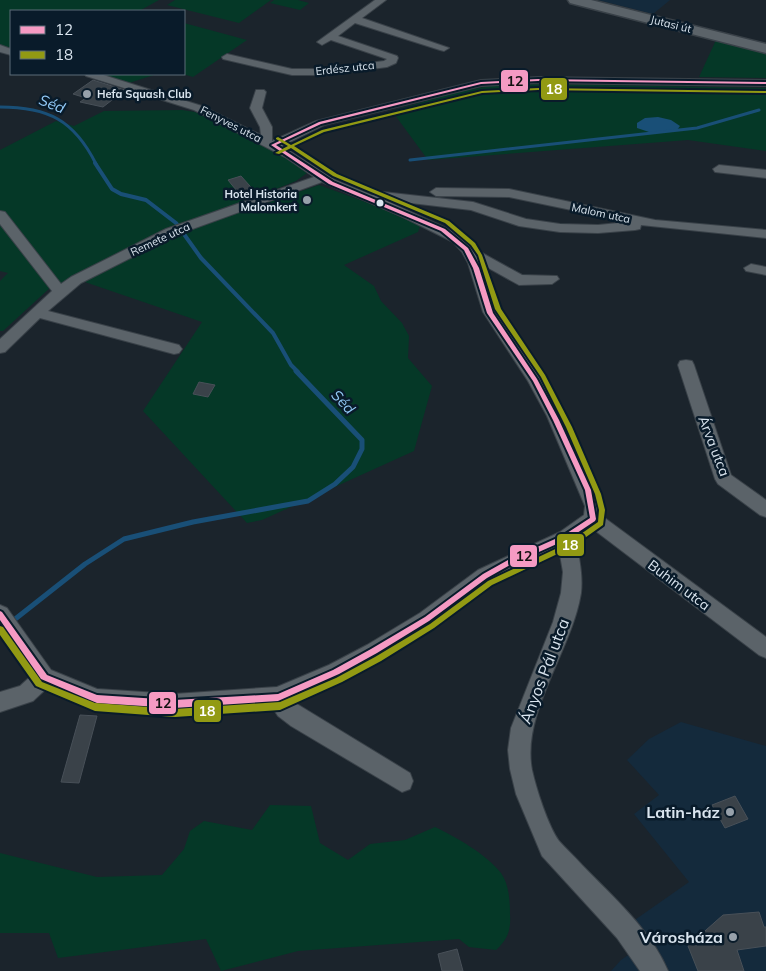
<svg xmlns="http://www.w3.org/2000/svg" width="766" height="971" viewBox="0 0 766 971" font-family="Mulish,sans-serif">
<rect width="100%" height="100%" fill="#1b242c"/>
<!-- built -->
<g fill="#142a3c">
<path d="M598,0h72l-17,14z"/>
<path d="M681,722l85,24v225h-155l10,-11 22,-15 -14,-21 60,-42 -55,-68 25,-19 -32,-35 22,-21z"/>
</g>
<!-- green -->
<g fill="#053827">
<path d="M0,0h159l-18,10 2,1h-132v37l-11,-3z"/>
<path d="M175,0h96l-32,23 -72,-18z"/>
<path d="M274,0h24l11,3 -9,7 -30,-7z"/>
<path d="M184,23l63,17 -54,37 -10,-3z"/>
<path d="M716,40l50,13v25l-67,-1z"/>
<path d="M88,74h69l-28,9z"/>
<path d="M548,84l218,4v63l-78,-11 -260,20 -36,-49 69,-20 36,-6z"/>
<path d="M182,110l13,2c38,19 79,35 112,61l-11,8 -50,20 6,7 67,-23 52,19 49,22 -2,6 -74,33 30,21 7,15 21,22 7,13 -1,22 24,28 -18,65 -152,69 -15,3 -104,-112 59,-89 -123,-42 -27,6 -49,45h-3v-50l8,-8 -8,-2v-121l56,-29 18,5 30,-15z"/>
<path d="M270,805l41,1 9,37 28,17 22,-16 35,-4 30,-13c22,11 50,26 66,46 8,11 9,28 9,41 1,16 -2,25 -14,36l-27,-3 -10,-8 -161,12 -77,20 -15,-32 -148,19 -9,-25h-49v-80l97,24 65,-2 22,-26 6,-18 14,-10 48,9z"/>
</g>
<!-- water -->
<path fill="#194f77" d="M658,117l13,3 9,6 -3,4 -25,3 -15,-5v-5l8,-5z"/>
<g fill="none" stroke-linecap="round" stroke-linejoin="round">
<!-- stream-far2 -->
<g stroke="#194f77" stroke-width="3">
<path d="M0,107c48,0 74,13 96,57"/>
<path d="M410,160l287,-32 62,-18"/>
</g>
<!-- stream-far1 -->
<path stroke="#194f77" stroke-width="4" d="M95,163l17,26 9,5 25,6 30,23 25,35 72,75 18,32 7,7"/>
<!-- stream -->
<path stroke="#194f77" stroke-width="5" d="M0,631l85,-67 39,-25 69,-17 115,-21 27,-17 18,-17 9,-18v-9l-66,-69"/>
</g>
<!-- building -->
<g fill="#3a4249" stroke="#485058">
<path d="M93,80l32,10 -22,17 -23,-5 6,-4 -13,-4z"/>
<path d="M241,176l17,19 -14,5 -16,-20z"/>
<path d="M199,382l16,3 -7,12 -15,-3z"/>
<path d="M80,715l17,1 -18,67 -18,-1z"/>
<path d="M735,796l13,23 -23,9 -13,-23z"/>
<path d="M759,912l5,15h2v19l-29,4 7,21h-46l-10,-25 35,-31z"/>
<path d="M457,949l6,22h-21l-4,-17z"/>
</g>
<g fill="none" stroke-linecap="round" stroke-linejoin="round">
<!-- street casing -->
<g stroke="#394148" stroke-width="2">
<g id="street">
<path d="M375,0h11l-24,18 87,30 -5,3 -4,-1 -85,-27 -17,13 59,20 1,2 -2,5 -9,4 -62,8h-33l-69,-16 -1,-2 5,-3 65,15h33l59,-8 3,-2 -56,-19 -9,5 -5,-3z"/>
<path d="M0,45l11,4v6l-11,-3z"/>
<path d="M85,74h15l102,32 59,29 -1,-8 -10,-19 6,-18h8l2,2 -4,16 10,19v14l44,-20 165,-41 57,-3 228,3v6l-228,-3 -57,3 -157,39 -42,21 53,34 37,15 11,-3 90,10 53,17 34,5 38,1 31,-3 -120,-25 -73,-1 -6,-4 6,-4 73,1 146,31 111,10v8l-125,-13 -1,4 -5,1 -37,3 -38,-1 -41,-6 -48,-16 -86,-10 78,36 10,12 49,27 35,1 2,3 -7,5 -33,1 -36,-20 14,46 44,64 22,41 40,90 -1,10 164,121v21l-7,-3 -166,-126 -17,11c3,18 7,35 5,53 -9,57 -60,120 -49,177 4,18 16,56 27,71 7,8 16,16 23,24 31,32 69,65 86,106h-28l-23,-33 -75,-82 -26,-62 -6,-25 -2,-19 3,-22 42,-106 8,-29 2,-21 -4,-23 -67,33 -58,43 -53,32 -38,22 -51,22 118,72 3,8 -3,8 -8,3 -111,-66 -13,-10 -6,-9 -98,7 -77,-5 -50,-21 -14,13 -33,11v-20l20,-6 11,-10 -31,-46v-25l7,3 44,62 46,19 77,5 103,-7 52,-22 38,-20 53,-32 58,-43 82,-38 24,-17 1,-9 -38,-90 -19,-35 -45,-69 -15,-49 -6,-11 -9,-10 -50,-25 -81,-35 -146,53 -95,48 -33,28 131,34 3,4 -3,4 -5,1 -134,-36 -35,34 -5,1v-14l52,-48 -52,-67v-13l5,1 56,72 10,-7 95,-48 148,-52 -29,-20 -91,-47 -108,-34z"/>
<path d="M719,165l47,5v8l-51,-6 -2,-3z"/>
<path d="M751,264l15,3v8l-20,-4 -2,-3z"/>
<path d="M686,360l6,1 2,4 37,110 35,25v17l-6,-2 -42,-31 -3,-5 -37,-114 2,-4z"/>
</g>
</g>
<!-- secondary casing -->
<g stroke="#394148" stroke-width="3">
<path id="secondary" d="M568,0h23l175,44v9l-196,-50z"/>
</g>
<!-- street -->
<use href="#street" fill="#5b6369" fill-rule="evenodd"/>
<!-- secondary -->
<use href="#secondary" fill="#5b6369" fill-rule="evenodd"/>
<!-- bus-1 casing -->
<g stroke="#091b2a" stroke-width="4">
<path id="bus-1" d="M538,79l228,3v2l-228,-3 -57,3 -160,40 -45,21 57,37 112,47 23,19 11,20 14,45 44,66 22,41 32,70 5,29 -1,2 -27,18 -56,25 -25,14 -58,43 -52,32 -38,21 -61,27 -104,7 -77,-5 -56,-24 -41,-59v-9l2,1 45,63 50,20 77,5 104,-6 55,-24 38,-21 54,-32 58,-43 25,-14 56,-25 26,-17 -5,-28 -32,-70 -20,-39 -46,-68 -14,-45 -9,-18 -23,-19 -112,-47 -58,-39 48,-23 162,-40z"/>
</g>
<!-- bus-2 casing -->
<g stroke="#091b2a" stroke-width="4">
<path id="bus-2" d="M538,88l228,3v2l-228,-3 -56,3 -158,39 -30,14 43,28 112,47 26,22 7,12 19,54 44,66 27,52 29,67 4,16 -2,15 -31,22 -80,38 -58,43 -53,33 -39,21 -62,28 -105,7 -80,-6 -59,-25 -36,-51v-9l3,1 39,55 53,21 80,6 105,-7 56,-24 39,-21 55,-33 58,-43 80,-38 30,-21 1,-12 -4,-16 -29,-67 -25,-50 -46,-68 -17,-54 -7,-10 -26,-22 -112,-47 -42,-28 -12,6 -4,-1 13,-7 -12,-7v-1l2,-1 13,8 31,-15 160,-39z"/>
</g>
<!-- bus-1 -->
<use href="#bus-1" fill="#f59ac3" fill-rule="evenodd"/>
<!-- bus-2 -->
<use href="#bus-2" fill="#929a13" fill-rule="evenodd"/>
</g>
<!-- markers -->
<g fill="#97a1ab" stroke="#091b2a" stroke-width="2">
<circle cx="87" cy="94" r="5"/>
<circle cx="307" cy="200" r="5"/>
<circle cx="730" cy="812" r="5"/>
<circle cx="733" cy="937" r="5"/>
</g>
<circle fill="#dae5ef" stroke="#091b2a" stroke-width="2" cx="380" cy="203" r="4.5"/>
<g text-anchor="middle" stroke-width="5" stroke-linejoin="round" paint-order="stroke">
<!-- far-street labels -->
<g font-size="11" fill="#dae5ef" stroke="#091b2a">
<text transform="translate(671 24) rotate(14)" y="4">Jutasi út</text>
<text transform="translate(345 68) rotate(-6)" y="4">Erdész utca</text>
<text transform="translate(231 124) rotate(27)" y="4">Fenyves utca</text>
<text transform="translate(601 213) rotate(12)" y="4">Malom utca</text>
<text transform="translate(160 239) rotate(-25)" y="4">Remete utca</text>
</g>
<!-- far-poi labels -->
<g font-size="11" font-weight="bold" fill="#dae5ef" stroke="#091b2a" text-anchor="start">
<text x="97" y="98">Hefa Squash Club</text>
<text x="297" y="198" text-anchor="end">Hotel Historia<tspan x="297" dy="13">Malomkert</tspan></text>
</g>
<!-- street labels -->
<g font-size="14" fill="#dae5ef" stroke="#091b2a">
<text transform="translate(714 446) rotate(69)" y="5">Árva utca</text>
<text transform="translate(679 585) rotate(37)" y="5">Buhim utca</text>
</g>
<!-- water labels -->
<g font-size="15" font-style="italic" fill="#93caf8" stroke="#091b2a">
<text transform="translate(52 104) rotate(22)" y="5">Séd</text>
<text transform="translate(343 402) rotate(47)" y="5">Séd</text>
</g>
<!-- near-street labels -->
<g font-size="16" fill="#dae5ef" stroke="#091b2a">
<text transform="translate(544 671) rotate(-69)" y="6">Ányos Pál utca</text>
</g>
<!-- near-poi labels -->
<g font-size="16" font-weight="bold" fill="#dae5ef" stroke="#091b2a" text-anchor="end">
<text x="720" y="818">Latin-ház</text>
<text x="723" y="943">Városháza</text>
</g>
</g>
<g stroke="#091b2a" stroke-width="2">
<rect x="500" y="69" width="29" height="24" rx="5" fill="#f59ac3"/>
<rect x="540" y="77" width="28" height="24" rx="5" fill="#929a13"/>
<rect x="556" y="533" width="29" height="24" rx="5" fill="#929a13"/>
<rect x="509" y="544" width="29" height="24" rx="5" fill="#f59ac3"/>
<rect x="148" y="691" width="29" height="24" rx="5" fill="#f59ac3"/>
<rect x="193" y="699" width="29" height="24" rx="5" fill="#929a13"/>
</g>
<g font-size="14" text-anchor="middle" font-weight="bold" fill="#fff">
<text x="554" y="94">18</text>
<text x="570" y="550">18</text>
<text x="207" y="716">18</text>
</g>
<g font-size="14" text-anchor="middle" font-weight="bold" fill="#111">
<text x="515" y="86">12</text>
<text x="524" y="561">12</text>
<text x="163" y="708">12</text>
</g>
<!-- legend -->
<rect x="10" y="10" width="175" height="65" fill="#091b2a" stroke="#5d6c79"/>
<rect x="20" y="26" width="25" height="8" fill="#f59ac3" stroke="#5d6c79"/>
<text x="55" y="35" font-size="15" fill="#dae5ef">12</text>
<rect x="20" y="51" width="25" height="8" fill="#929a13" stroke="#5d6c79"/>
<text x="55" y="60" font-size="15" fill="#dae5ef">18</text>
</svg>
